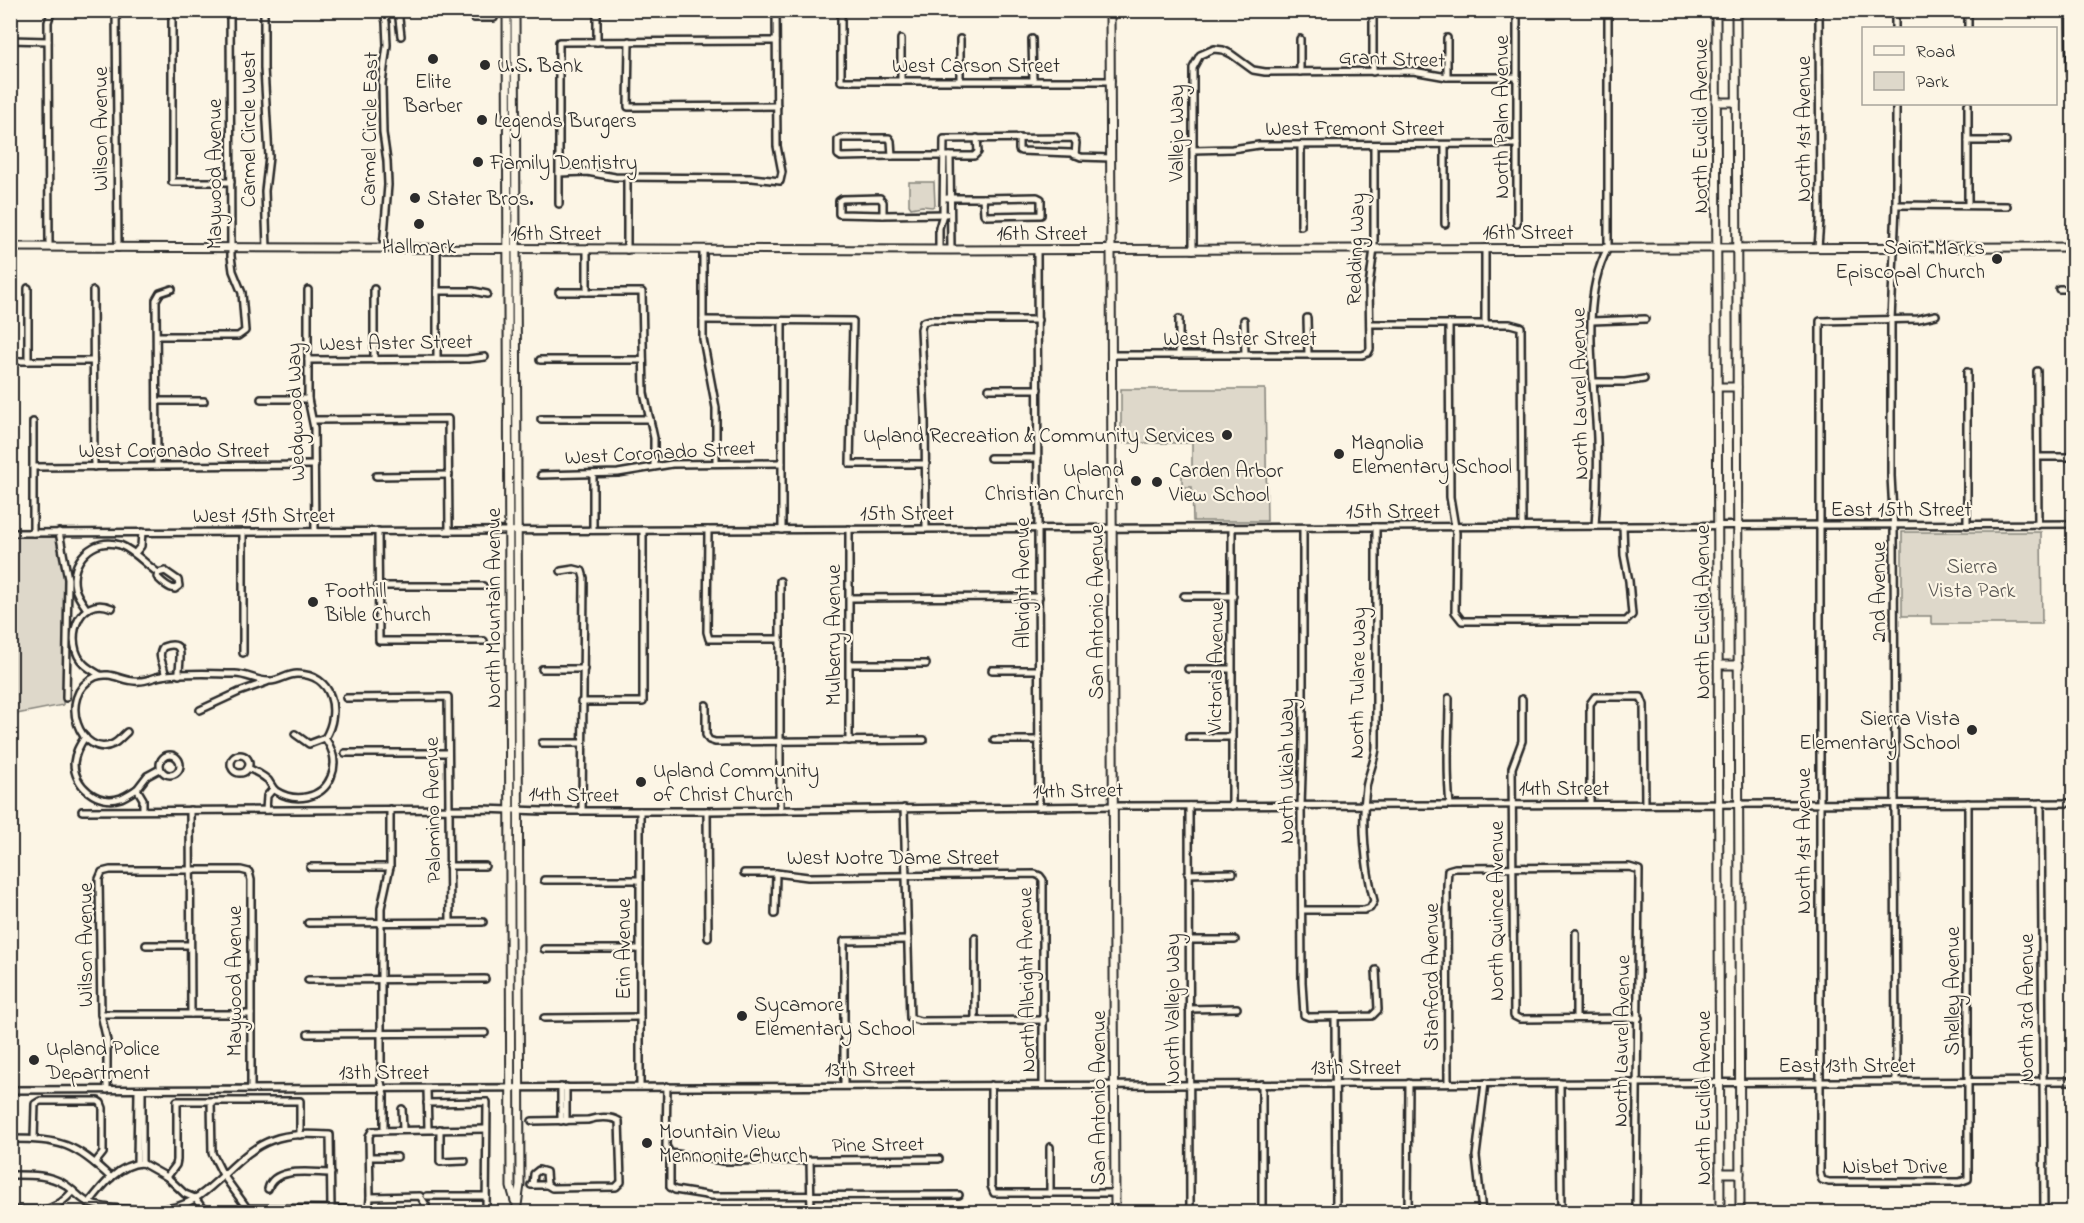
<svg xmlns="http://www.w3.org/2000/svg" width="2084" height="1223" viewBox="0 0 2084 1223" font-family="'Indie Flower',sans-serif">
<rect width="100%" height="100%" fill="#fcf5e5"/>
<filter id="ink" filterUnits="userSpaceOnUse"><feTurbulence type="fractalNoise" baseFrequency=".0167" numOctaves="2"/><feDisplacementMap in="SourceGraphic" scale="12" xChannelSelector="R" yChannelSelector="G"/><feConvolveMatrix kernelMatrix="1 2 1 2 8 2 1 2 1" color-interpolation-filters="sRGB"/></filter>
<g filter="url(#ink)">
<!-- green -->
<g fill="#ded8ca" stroke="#84827a" stroke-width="1.5">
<path d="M909,182h25l1,23 -3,2 -10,-1 -11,2 -2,-3z"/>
<path d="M1121,389h144l2,132h-74l-1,-34h-10v-12l10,-2v-30h-71z"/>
<path d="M1902,532h139l1,92h-111v-8h-29z"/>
<path d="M11,537h46l7,35 1,15 -2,118 -52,10z"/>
</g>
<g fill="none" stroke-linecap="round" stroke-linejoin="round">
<!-- minor casing -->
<g stroke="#2b2b2b" stroke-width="10">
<g id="minor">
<path d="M116,10l2,238"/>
<path d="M172,10v172h59"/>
<path d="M264,10v58l5,89 -4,34 2,57"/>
<path d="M383,10l3,12 1,23 -5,39 1,49 4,28 1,24 -5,63"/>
<path d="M398,10l3,26"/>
<path d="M474,10v8h20"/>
<path d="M841,10v71h270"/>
<path d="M1373,10v62"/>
<path d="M1895,10v18"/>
<path d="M1968,10v18"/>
<path d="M2069,10l1,65h4"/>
<path d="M1447,38v39"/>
<path d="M901,39v42"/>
<path d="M960,39v42"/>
<path d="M1032,39l1,42"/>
<path d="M1300,39v33"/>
<path d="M10,40l38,1"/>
<path d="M629,41l-1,66 149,-1"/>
<path d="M597,42v-32"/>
<path d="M1896,104v101l-5,115v156l3,55 2,550"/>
<path d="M1968,104v101"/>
<path d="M841,138h48l2,3 1,15 -51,1 -3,-2v-15z"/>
<path d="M1019,138v12l2,1 50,2 10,4 30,1"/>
<path d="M1968,141h38"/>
<path d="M1301,145v81"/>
<path d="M1445,145v79"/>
<path d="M1193,150l39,-1 27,-4 258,-1"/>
<path d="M892,156h82l4,-4 -1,-14"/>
<path d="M950,156l1,94"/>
<path d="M559,173l28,-1 28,5 137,1 28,3 2,-9 -5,-26 -1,-136"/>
<path d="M1037,197l4,2v16l-54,1 -3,-2 -1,-16z"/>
<path d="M880,198l3,4v13l-44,-1v-13l3,-2z"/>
<path d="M947,198h36"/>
<path d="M559,204v-162l217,-1"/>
<path d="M1896,205l111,1"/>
<path d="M883,215l63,-1"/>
<path d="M1517,224v-214"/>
<path d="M49,247l-1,-225 4,-12"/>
<path d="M1818,247l2,-26 -1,-211"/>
<path d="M587,250v42"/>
<path d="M627,250v-73"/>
<path d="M703,250v89l13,69v55"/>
<path d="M939,250v-22l4,-14 1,-75 129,-1 3,5 -1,12"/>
<path d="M1037,250l2,557"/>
<path d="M1193,250v-182l7,-13 14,-6 9,1 8,4 22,16 12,2 148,-1 34,6h70"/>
<path d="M28,288v73"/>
<path d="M2059,289h15"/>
<path d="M308,290v109l6,29 1,103"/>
<path d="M93,291l1,176"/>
<path d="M438,291h35l14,3"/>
<path d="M559,292h83l2,101 10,45v27"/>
<path d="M1936,315l-18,4 -98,2v852l2,7 7,2h131l8,-3v-376"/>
<path d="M1307,318l1,36"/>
<path d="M1179,319v36"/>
<path d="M703,320l150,1 -3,143h76"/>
<path d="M1244,320l1,34"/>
<path d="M782,321v209"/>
<path d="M1592,321l53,-2"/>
<path d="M1370,324h140l11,3 1,200"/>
<path d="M1449,324l1,173 6,36 -1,79 7,9h164l6,-6 -3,-34 -5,-26 -1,-29"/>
<path d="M1485,324v-76"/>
<path d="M157,336h81l7,-5 -3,-38 -9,-22 -2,-15 -1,-246"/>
<path d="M1112,355h250l6,-2 2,-4 -1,-63 5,-37v-104"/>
<path d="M437,359v-110"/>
<path d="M308,360l160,-1 17,-2"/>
<path d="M374,360v-71"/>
<path d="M540,360h103"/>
<path d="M10,361h83"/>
<path d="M2037,371l1,154"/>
<path d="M1967,372v153"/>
<path d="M1593,382h32l19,-3"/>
<path d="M989,389h49"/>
<path d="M261,399h47"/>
<path d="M157,401h47"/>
<path d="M541,419h109"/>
<path d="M313,420l135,-1 1,111"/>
<path d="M33,422v111"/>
<path d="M2038,457h36"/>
<path d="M990,458h48"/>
<path d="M157,466l-1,-166 4,-7 12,-4"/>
<path d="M33,467l282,-2"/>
<path d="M541,475l77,-2 54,-9 110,-1"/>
<path d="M376,476l73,-1"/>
<path d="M1595,526c2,-29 3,-58 2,-87 -2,-57 -18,-139 11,-191v-238"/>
<path d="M1303,528v215l-2,63 1,176 2,33 5,2 63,-1 6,-6 -2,-40"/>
<path d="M849,529v212"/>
<path d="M926,529l-1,-112 -4,-88 2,-7 7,-2h108"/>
<path d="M593,530v-56"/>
<path d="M708,530l-1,102 2,7h71"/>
<path d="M378,531l1,110h105"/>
<path d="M59,532l9,47 -2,119"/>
<path d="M243,532v121"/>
<path d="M10,533l2064,-9"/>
<path d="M135,553l6,-7 1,-14"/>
<path d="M561,571l13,-2 8,2 2,7 -2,233"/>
<path d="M780,581v229"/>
<path d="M378,586h105"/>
<path d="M1184,596h49"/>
<path d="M850,598l189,-1"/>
<path d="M87,609c-5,-7 -10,-13 -12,-21 -6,-26 18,-52 45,-43 15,6 25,19 38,28l-1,4c5,5 11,11 18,12l4,-3 -1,-6 -13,-9 -7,2"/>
<path d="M850,664h76"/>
<path d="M542,669h42"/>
<path d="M1188,669h43"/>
<path d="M992,670h47"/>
<path d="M100,675c-5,-3 -12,-7 -16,-11 -21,-20 -7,-71 28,-56"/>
<path d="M165,675c0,-11 -9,-18 -2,-28 25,-9 15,15 16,28"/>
<path d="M346,698l102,-1 2,225"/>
<path d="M1449,698c0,36 -3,71 1,107"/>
<path d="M1522,699v42l-10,27 2,248 6,3 119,-1"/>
<path d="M581,702h62v-172"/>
<path d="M706,705v30l3,5 6,2 209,-2"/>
<path d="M200,710l39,-18 28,-10"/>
<path d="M127,732c-5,4 -9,10 -14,12 -31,16 -58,-48 -18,-67 16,-7 29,6 44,4 8,0 15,-4 22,-5 24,-4 50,-2 74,-2 12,0 24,8 35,7 10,0 17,-7 27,-7 36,0 44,38 28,64 9,13 12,25 6,39 -9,22 -36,26 -55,14 -4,-3 -5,-7 -8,-11 -6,-5 -13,-9 -20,-12"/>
<path d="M295,734l14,10 16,-6"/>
<path d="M85,737c-6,9 -10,16 -11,26 0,23 24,43 47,35 5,-2 11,-6 16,-9"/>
<path d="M1189,737h42"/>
<path d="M994,740h45"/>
<path d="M542,743h40"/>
<path d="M345,753h103"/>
<circle cx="170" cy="765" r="10"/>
<circle cx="240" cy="764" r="9"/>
<path d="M137,789l10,-13 13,-7"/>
<path d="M137,789l6,10v11"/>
<path d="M2041,803l3,409"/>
<path d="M1590,804v-100l5,-7h46l3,8 1,99"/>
<path d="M1189,806l1,406"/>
<path d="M1232,806v-278"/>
<path d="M904,808l6,210 10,3 124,-1"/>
<path d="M190,810l1,204"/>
<path d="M266,810l1,-14 6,-7"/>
<path d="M82,811l401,-2 60,2h164l415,-5 952,-3"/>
<path d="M640,811v275"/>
<path d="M707,811l1,127"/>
<path d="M449,866h36"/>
<path d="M310,867h80"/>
<path d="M744,873h32l32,4 227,-3 5,2 3,4v204"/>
<path d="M1188,874l45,-1"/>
<path d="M544,880h96"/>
<path d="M1302,910h62l6,-2 4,-7c-9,-34 -13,-78 -8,-113 2,-14 9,-26 10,-41v-220"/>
<path d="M775,914l1,-41"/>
<path d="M308,923l175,-1"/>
<path d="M1576,933v85"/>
<path d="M1189,940h46"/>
<path d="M146,945h44"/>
<path d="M544,949h96"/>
<path d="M308,980l177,-1"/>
<path d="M1189,1009l48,-1"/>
<path d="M101,1014h150"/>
<path d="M1335,1017l1,195"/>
<path d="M544,1018l96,-1"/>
<path d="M975,1020v-82"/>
<path d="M308,1034l177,-1"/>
<path d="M1448,1083l-1,-198 1,-15 7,-2 174,-1 10,3 -3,342"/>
<path d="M1560,1083l1,129"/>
<path d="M844,1085v-144l64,-1"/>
<path d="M991,1085v101l3,7h121"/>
<path d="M667,1086l-1,60 4,7 54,8 215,-2"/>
<path d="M427,1089l1,40"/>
<path d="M10,1090l2064,-9"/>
<path d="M107,1090v-49l-6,-27 -2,-135 3,-7 8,-2h131l8,2 2,8v209"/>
<path d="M211,1101l1,52 11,22 24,33 100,1"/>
<path d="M427,1103l60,-1 -1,110"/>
<path d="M402,1109l1,20"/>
<path d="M561,1121v-34"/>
<path d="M566,1121v-34"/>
<path d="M384,1129v-34l-3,-13v-174l9,-41v-58"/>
<path d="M440,1129v33l25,-1"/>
<path d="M10,1139c50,0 65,4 101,39"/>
<path d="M34,1139l1,-35 5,-3h58l3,2 2,5v45l-8,10"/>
<path d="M1050,1147v46"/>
<path d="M670,1153v34l5,3 37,6 247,-1"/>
<path d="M370,1157h27"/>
<path d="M810,1161l1,51"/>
<path d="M137,1163l1,-73"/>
<path d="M142,1163v-73"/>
<path d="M10,1175c18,0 38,-1 54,9 9,5 16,15 25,19 15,7 65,8 82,5 39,-6 63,-55 101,-68 18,-7 39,-6 58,-5l1,74"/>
<path d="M167,1177l9,-12 1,-5v-59h123v34"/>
<path d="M531,1185h16l5,3 64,-1 5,-5 -2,-61c-8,-5 -22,-4 -31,-1l-56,1"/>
<path d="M533,1185l1,-11 5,-4 7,2 1,13"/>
<path d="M268,1189c6,-23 44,-16 63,-16"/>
<path d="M427,1196h59"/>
<path d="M89,1203c13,-17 30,-39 53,-40l25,14 18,17 10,4 10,14"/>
<path d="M10,1210c30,0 42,5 63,-19"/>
<path d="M369,1211l1,-14"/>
<path d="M426,1212v-7l-6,-9 -50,1 -1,-61 3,-5 114,-2"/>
<path d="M1262,1212v-128"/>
<path d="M1408,1212l1,-129"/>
<path d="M1482,1212l-6,-56 9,-73"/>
</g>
</g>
<!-- major casing -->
<g stroke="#2b2b2b" stroke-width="11">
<g id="major">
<path d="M507,10l4,1177 4,14"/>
<path d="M515,10l5,1175 -4,27"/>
<path d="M1110,10l5,1202"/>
<path d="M1716,10l4,1202"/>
<path d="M1736,10l4,1202"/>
<path d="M1716,102h20"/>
<path d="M10,247l941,3 1123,-3"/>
<path d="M1717,387h20"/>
<path d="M1719,665h20"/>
<path d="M1720,1173h20"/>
</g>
</g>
<!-- minor -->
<use href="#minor" stroke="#fcf5e5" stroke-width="5"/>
<!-- major -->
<use href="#major" stroke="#fcf5e5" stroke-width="7"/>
</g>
</g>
<!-- markers -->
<g fill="#2b2b2b" stroke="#fcf5e5" stroke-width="2">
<circle cx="433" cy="59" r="6"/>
<circle cx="485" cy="65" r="6"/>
<circle cx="482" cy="120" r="6"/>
<circle cx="478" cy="162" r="6"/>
<circle cx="415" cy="198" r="6"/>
<circle cx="419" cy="224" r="6"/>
<circle cx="1997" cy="259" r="6"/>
<circle cx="1227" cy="435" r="6"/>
<circle cx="1339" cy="454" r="6"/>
<circle cx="1136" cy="481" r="6"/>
<circle cx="1157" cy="482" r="6"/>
<circle cx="313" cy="602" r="6"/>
<circle cx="1972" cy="730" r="6"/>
<circle cx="641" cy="782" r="6"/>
<circle cx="742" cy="1016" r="6"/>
<circle cx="34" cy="1060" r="6"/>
<circle cx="647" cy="1143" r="6"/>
</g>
<g text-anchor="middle" stroke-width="4.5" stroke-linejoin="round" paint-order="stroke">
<!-- street labels -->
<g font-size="21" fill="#2b2b2b" stroke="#fcf5e5">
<text transform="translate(1392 58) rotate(2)" y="7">Grant Street</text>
<text x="976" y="72">West Carson Street</text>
<text transform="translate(1501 117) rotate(-90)" y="7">North Palm Avenue</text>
<text transform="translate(1700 126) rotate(-90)" y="7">North Euclid Avenue</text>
<text x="1355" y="135">West Fremont Street</text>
<text transform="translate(100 129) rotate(-90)" y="7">Wilson Avenue</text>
<text transform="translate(248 129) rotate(-90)" y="7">Carmel Circle West</text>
<text transform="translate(369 129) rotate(-89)" y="7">Carmel Circle East</text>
<text transform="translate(1803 129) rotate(-90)" y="7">North 1st Avenue</text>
<text transform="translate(1176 133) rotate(-90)" y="7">Vallejo Way</text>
<text transform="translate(214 174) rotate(-90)" y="7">Maywood Avenue</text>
<text x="1528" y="239">16th Street</text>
<text x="556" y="240">16th Street</text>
<text x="1042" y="240">16th Street</text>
<text transform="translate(1355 249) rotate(-88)" y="7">Redding Way</text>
<text x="1240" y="345">West Aster Street</text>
<text transform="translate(396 342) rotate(-1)" y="7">West Aster Street</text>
<text transform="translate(1579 394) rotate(-91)" y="7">North Laurel Avenue</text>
<text transform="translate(295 412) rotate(-92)" y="7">Wedgwood Way</text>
<text x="174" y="457">West Coronado Street</text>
<text transform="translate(660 452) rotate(-3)" y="7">West Coronado Street</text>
<text x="1901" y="516">East 15th Street</text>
<text x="1393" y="518">15th Street</text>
<text x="907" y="520">15th Street</text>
<text x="264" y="522">West 15th Street</text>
<text transform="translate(1022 583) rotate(-90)" y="7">Albright Avenue</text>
<text transform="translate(1878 592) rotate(-90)" y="7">2nd Avenue</text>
<text transform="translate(493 608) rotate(-90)" y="7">North Mountain Avenue</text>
<text transform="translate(1096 612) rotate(-90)" y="7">San Antonio Avenue</text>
<text transform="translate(1702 612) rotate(-90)" y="7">North Euclid Avenue</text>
<text transform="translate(833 635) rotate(-90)" y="7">Mulberry Avenue</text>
<text transform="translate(1215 667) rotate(-89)" y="7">Victoria Avenue</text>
<text transform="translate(1357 683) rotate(-89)" y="7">North Tulare Way</text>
<text transform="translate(1286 771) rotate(-90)" y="7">North Ukiah Way</text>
<text x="1564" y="795">14th Street</text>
<text transform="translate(1078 790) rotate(-1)" y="7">14th Street</text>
<text transform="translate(574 794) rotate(1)" y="7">14th Street</text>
<text transform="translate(432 810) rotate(-91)" y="7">Palomino Avenue</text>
<text transform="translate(1803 841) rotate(-90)" y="7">North 1st Avenue</text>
<text x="893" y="864">West Notre Dame Street</text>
<text transform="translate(1496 911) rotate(-90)" y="7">North Quince Avenue</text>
<text transform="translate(85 945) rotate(-90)" y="7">Wilson Avenue</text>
<text transform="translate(623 949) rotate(-90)" y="7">Erin Avenue</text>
<text transform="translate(1431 977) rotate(-90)" y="7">Stanford Avenue</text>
<text transform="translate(1026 980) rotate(-91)" y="7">North Albright Avenue</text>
<text transform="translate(234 981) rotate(-90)" y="7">Maywood Avenue</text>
<text transform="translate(1952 991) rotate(-90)" y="7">Shelley Avenue</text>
<text transform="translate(2026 1008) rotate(-90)" y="7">North 3rd Avenue</text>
<text transform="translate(1172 1009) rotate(-90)" y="7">North Vallejo Way</text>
<text transform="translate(1621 1041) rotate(-89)" y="7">North Laurel Avenue</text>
<text x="1847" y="1072">East 13th Street</text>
<text x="1356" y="1074">13th Street</text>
<text x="870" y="1076">13th Street</text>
<text x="384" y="1079">13th Street</text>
<text transform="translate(1098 1098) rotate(-90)" y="7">San Antonio Avenue</text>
<text transform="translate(1703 1098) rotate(-90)" y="7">North Euclid Avenue</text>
<text transform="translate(878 1144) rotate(-1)" y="7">Pine Street</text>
<text x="1895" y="1173">Nisbet Drive</text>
</g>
<!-- poi labels -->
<g font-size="21" fill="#2b2b2b" stroke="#fcf5e5" text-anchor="start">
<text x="497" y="72">U.S. Bank</text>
<text x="433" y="88" text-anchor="middle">Elite<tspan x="433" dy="24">Barber</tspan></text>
<text x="494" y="127">Legends Burgers</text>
<text x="490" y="169">Family Dentistry</text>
<text x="427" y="205">Stater Bros.</text>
<text x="419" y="253" text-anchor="middle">Hallmark</text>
<text x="1985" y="254" text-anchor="end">Saint Marks<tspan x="1985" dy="24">Episcopal Church</tspan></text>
<text x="1215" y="442" text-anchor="end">Upland Recreation &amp; Community Services</text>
<text x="1351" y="449">Magnolia<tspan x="1351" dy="24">Elementary School</tspan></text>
<text x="1124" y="476" text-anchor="end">Upland<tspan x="1124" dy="24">Christian Church</tspan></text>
<text x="1169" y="477">Carden Arbor<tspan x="1169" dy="24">View School</tspan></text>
<text x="325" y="597">Foothill<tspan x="325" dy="24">Bible Church</tspan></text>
<text x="1960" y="725" text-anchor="end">Sierra Vista<tspan x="1960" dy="24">Elementary School</tspan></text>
<text x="653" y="777">Upland Community<tspan x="653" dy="24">of Christ Church</tspan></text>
<text x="754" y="1011">Sycamore<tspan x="754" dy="24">Elementary School</tspan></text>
<text x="46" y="1055">Upland Police<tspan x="46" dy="24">Department</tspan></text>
<text x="659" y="1138">Mountain View<tspan x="659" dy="24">Mennonite Church</tspan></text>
</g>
<!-- park labels -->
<g font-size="21" fill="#585653" stroke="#fcf5e5">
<text x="1972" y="573">Sierra<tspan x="1972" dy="24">Vista Park</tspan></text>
</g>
</g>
<!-- margin -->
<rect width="2084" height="1223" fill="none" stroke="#fcf5e5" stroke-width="36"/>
<rect x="18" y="18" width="2048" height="1187" fill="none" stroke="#2b2b2b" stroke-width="2" filter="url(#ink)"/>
<!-- legend -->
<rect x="1862" y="27" width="195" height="78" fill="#fcf5e5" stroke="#a8a49b" stroke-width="1.5"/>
<rect x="1874" y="46" width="30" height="9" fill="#fcf5e5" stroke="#a8a49b" stroke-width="1.5"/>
<text x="1916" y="57" font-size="18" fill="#2b2b2b">Road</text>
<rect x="1874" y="72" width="30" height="18" fill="#ded8ca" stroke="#a8a49b" stroke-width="1.5"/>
<text x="1916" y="87" font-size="18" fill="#2b2b2b">Park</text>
</svg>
